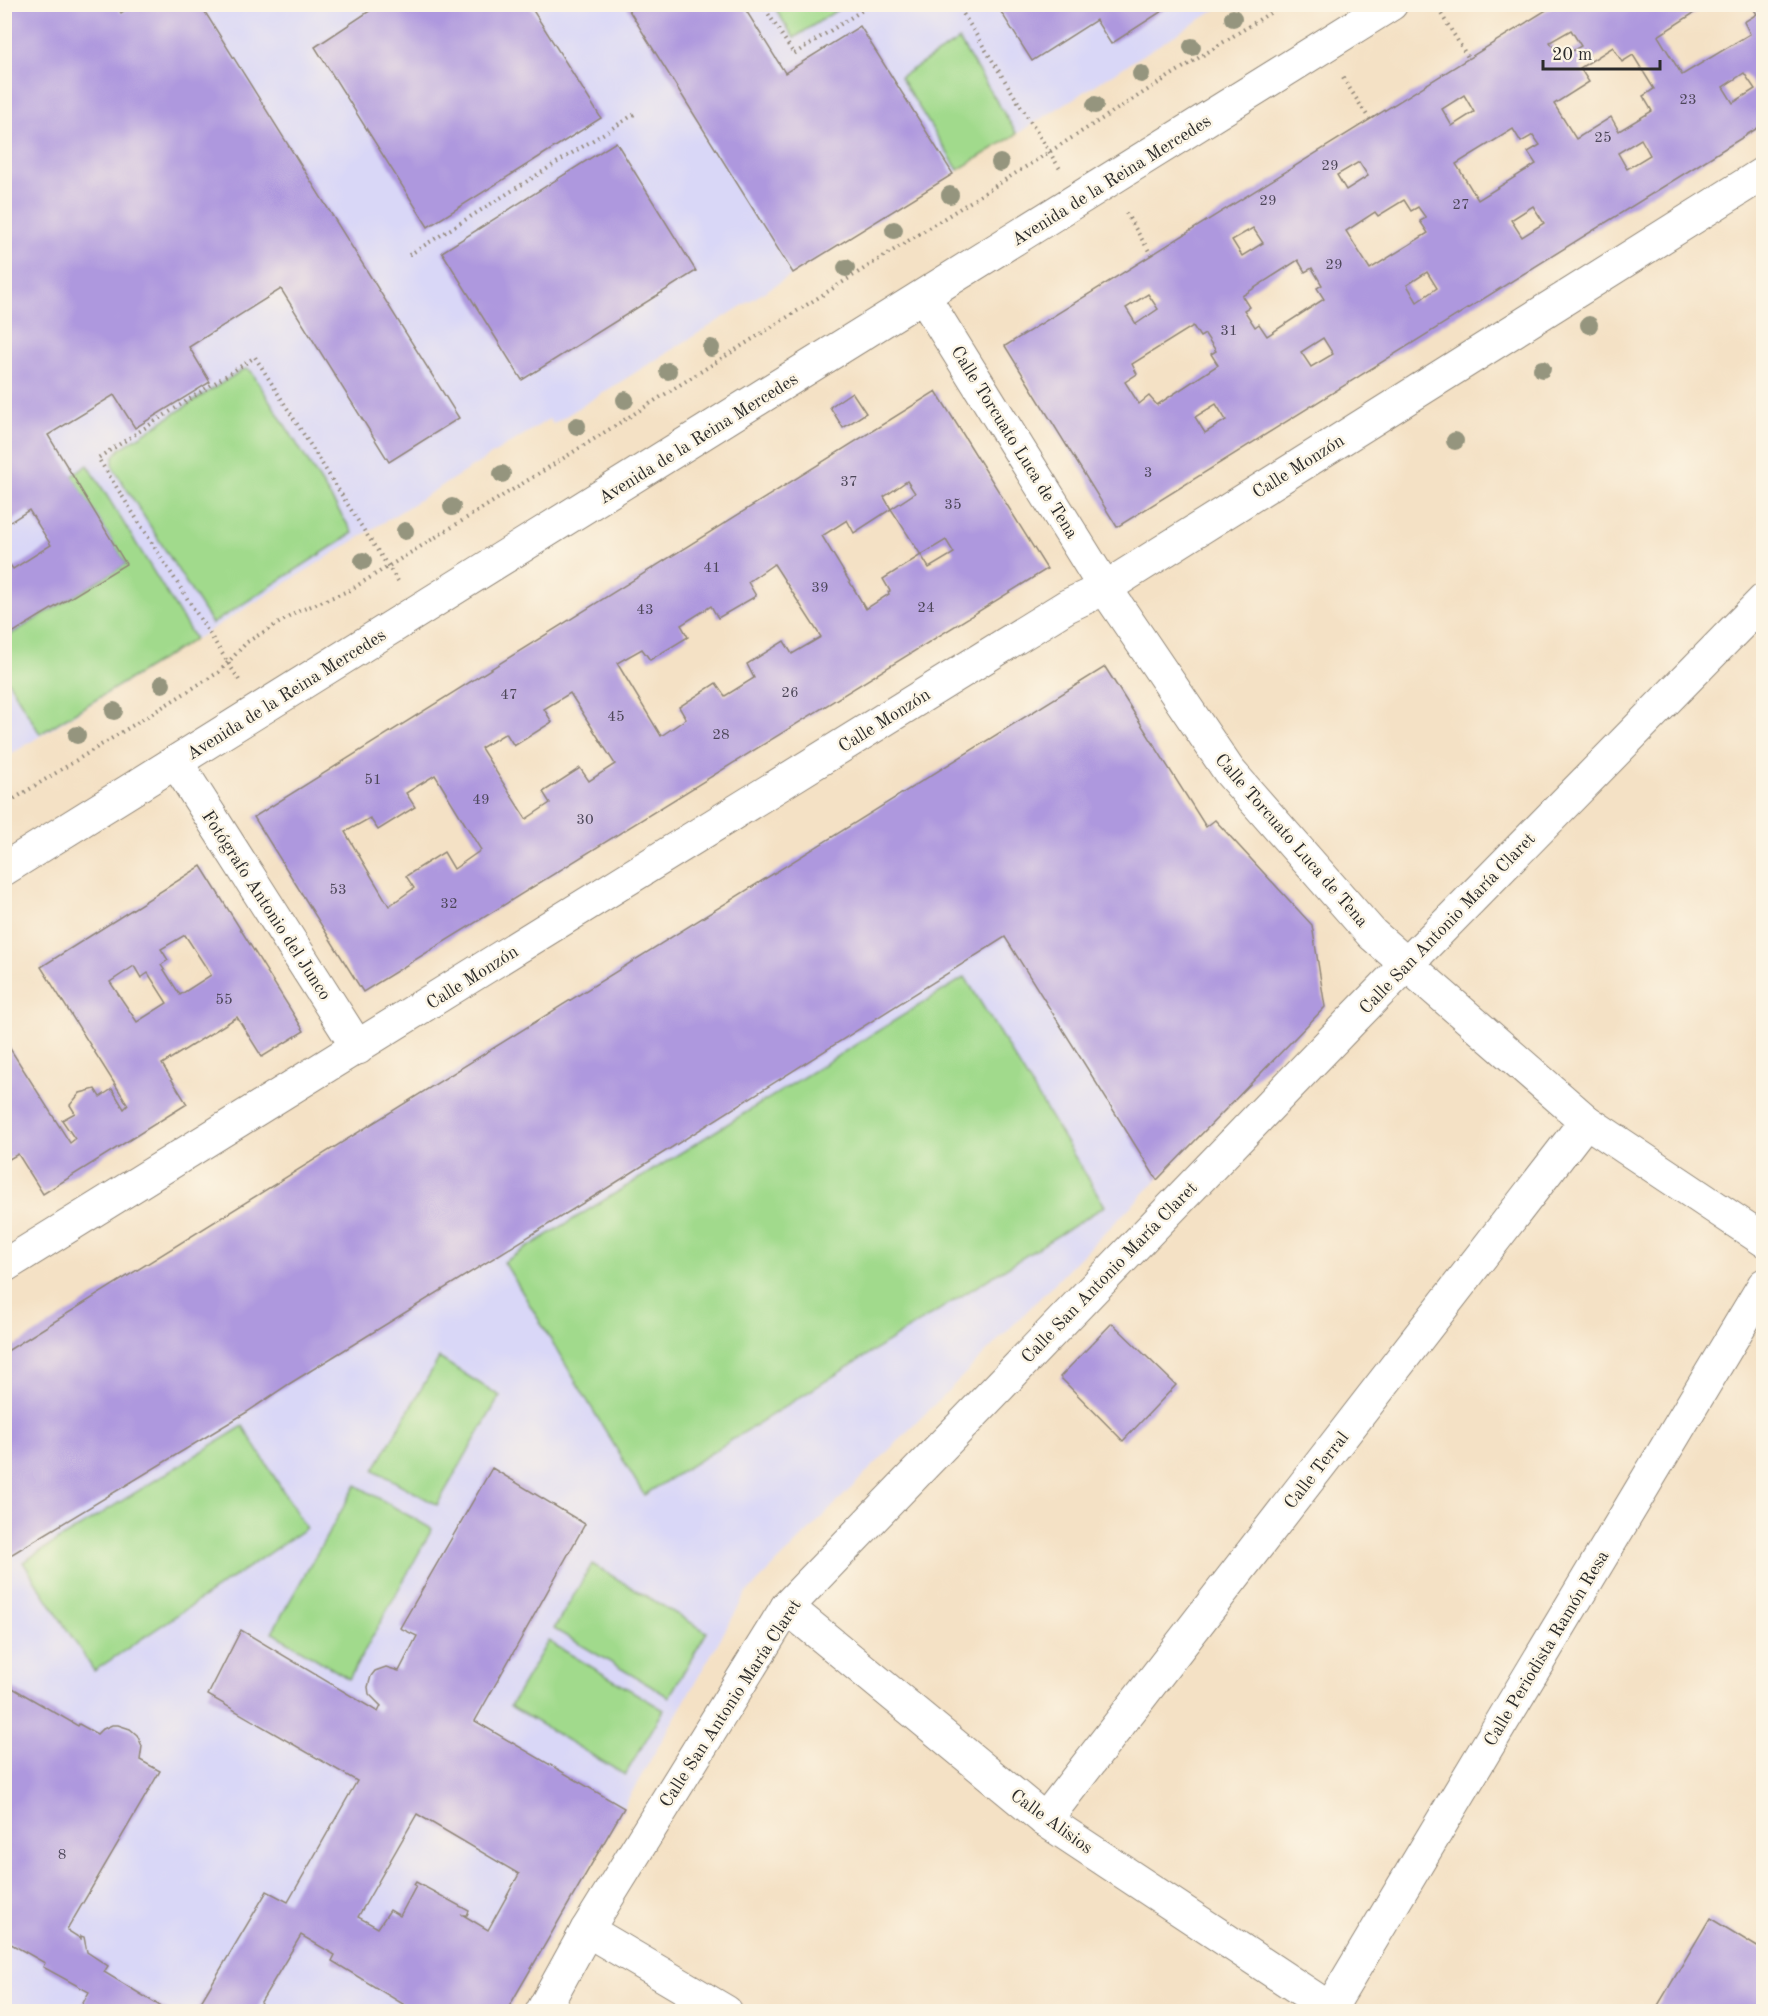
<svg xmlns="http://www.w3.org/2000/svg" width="1768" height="2016" viewBox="0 0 1768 2016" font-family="'Old Standard TT',serif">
<rect width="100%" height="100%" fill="#fcf5e5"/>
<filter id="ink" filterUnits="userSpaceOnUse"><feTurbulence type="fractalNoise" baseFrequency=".0167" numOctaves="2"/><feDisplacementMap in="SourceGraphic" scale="12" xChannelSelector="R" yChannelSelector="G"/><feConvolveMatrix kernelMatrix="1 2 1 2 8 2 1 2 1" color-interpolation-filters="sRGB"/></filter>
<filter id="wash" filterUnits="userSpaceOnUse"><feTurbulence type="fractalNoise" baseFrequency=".008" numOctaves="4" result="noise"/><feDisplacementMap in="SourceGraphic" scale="24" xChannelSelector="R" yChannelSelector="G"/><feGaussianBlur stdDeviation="1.35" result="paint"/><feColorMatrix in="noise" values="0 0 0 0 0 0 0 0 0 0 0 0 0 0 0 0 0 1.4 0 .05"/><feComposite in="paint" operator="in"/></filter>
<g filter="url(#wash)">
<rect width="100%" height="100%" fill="#f4e1c5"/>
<!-- built -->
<g fill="#d9d7f7">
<path d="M5,5h1218l-670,419 -4,-5 -544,339z"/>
<path d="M912,786l245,394 -411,414 -240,417 -501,1v-659z"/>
</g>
<!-- green -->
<g fill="#a1da8c" stroke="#66825c" stroke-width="1.5">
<path d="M773,5h72l-51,33z"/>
<path d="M959,40l58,94 -59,36 -58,-93z"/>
<path d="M247,369l4,2 102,162 -141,91 -98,-155c-3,-10 0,-14 7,-21l121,-78z"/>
<path d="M88,465l107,174 -155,95 -35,-58v-38l121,-74 -54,-88z"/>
<path d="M965,977l140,229 -461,289 -140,-233z"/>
<path d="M439,1358l61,38 -63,109 -63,-35z"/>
<path d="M243,1426l63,102 -212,143 -71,-109z"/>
<path d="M356,1485l76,44 -83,150 -77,-47z"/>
<path d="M592,1564l115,68 -38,65 -115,-68z"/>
<path d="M548,1641l116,69 -39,65 -115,-69z"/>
</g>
<g id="blocks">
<!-- building -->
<g fill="#ae98de" fill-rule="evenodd">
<path d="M5,4h111l5,9 14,-9h65l259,414 -70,44 -108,-173 -92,58 21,35 -75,46 -21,-33 -66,40 78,129 -122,74v-81l9,12 38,-24 -22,-35 -25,16z"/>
<path d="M380,4h149l72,114 -173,109 -113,-180z"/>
<path d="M625,4h117l43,69 75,-47 93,148 -160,99z"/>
<path d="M996,4h177l-62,40 -15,-24 -64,41z"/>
<path d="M1556,4h152l-50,32 24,39 68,-41 -6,-12 13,-8 -7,-10h14v120l-647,403 -112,-181zM1571,30l10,16 -21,12 -10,-16zM1613,47l9,15 11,-7 21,34 -11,7 9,15 -33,20 -8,-14 -35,22 -22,-35 35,-22 -9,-14zM1744,73l11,16 -22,14 -10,-16zM1464,95l10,17 -22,14 -10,-17zM1513,129l8,13 12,-7 7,10 -12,7 8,12 -58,36 -22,-36zM1641,139l9,16 -23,14 -9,-16zM1359,162l9,14 -22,14 -9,-15zM1404,200l7,11 7,-4 8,11 -6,3 8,12 -58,36 -24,-38 29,-19 3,4zM1533,206l11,17 -22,14 -11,-17zM1253,228l10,15 -21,13 -10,-16zM1298,260l7,12 7,-4 10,17 -5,3 7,11 -57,37 -8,-12 -4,3 -11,-17 5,-3 -7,-11zM1427,272l10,16 -20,14 -10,-17zM1148,294l10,15 -22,15 -10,-16zM1193,326l7,11 5,-3 11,17 -5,3 7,11 -61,40 -8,-9 -10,8 -14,-22 12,-8 -5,-10zM1323,338l10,16 -22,13 -10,-15zM1216,404l10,16 -21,13 -10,-16z"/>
<path d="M616,142l80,129 -174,109 -80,-128z"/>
<path d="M936,391l111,178 -684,423 -109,-175zM907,481l8,12 -24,16 30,46 -38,24 7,12 -2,1 1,2 -23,15 -44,-73 25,-16 7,13 37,-24 -7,-12zM946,540l8,13 -25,15 -8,-13zM774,564l47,73 -29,17 -8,-13 -37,23 7,14 -29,18 -9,-13 -37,24 7,12 -25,17 -44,-73 25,-14 8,11 38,-23 -7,-12 30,-19 7,12 38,-22 -8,-14zM570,693l45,71 -26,17 -9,-13 -37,24 7,11 -24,16 -45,-71 25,-15 8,13 38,-24 -8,-13zM435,775l46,75 -27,19 -10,-17 -38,24 8,12 -25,18 -44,-74 25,-14 8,12 37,-23 -9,-14z"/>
<path d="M852,392l14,21 -23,15 -13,-21z"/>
<path d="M1105,667l101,160 9,-7 97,105 13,82 -168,173 -152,-243 -404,255 -312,192 -42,28 -243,147v-206z"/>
<path d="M201,866l103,165 -42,26 -25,-40 -75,47 25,40 -144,90 -25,-40 -14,8v-123l66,104 5,-4 -13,-19 13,-7 -5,-8 10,-12 15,-4 5,8 12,-8 12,20 4,-4 -87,-138zM185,935l26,40 -31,20 -19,-30 7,-5 -7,-11zM134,966l7,12 7,-5 19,30 -30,19 -27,-40z"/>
<path d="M1112,1323l64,62 -53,56 -63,-64z"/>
<path d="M492,1468l93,56 -110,197 149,87 -118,204h-90l-84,-51 3,-6 -34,-20 -46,77h-60l72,-121 21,11 69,-121 -149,-86 33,-65 137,82 3,-6 -12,-12 -1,-7 3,-11 4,-5 11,-4 13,4 18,-35 -17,-8zM417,1814l102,60 -31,56 -25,-15h4l2,-4 -53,-29 -2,3 2,1 -16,30 -10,-6 -12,18 -20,-11z"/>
<path d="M4,1683l74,43 1,-2 18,10 4,-4 11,-5h6l12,4 7,6 5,11 -2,14 20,11 -93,159 14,9v-3l3,1 3,15 21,14 -4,6 66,40h-92l11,-20 -46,-25 2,-4 -41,-23v-173l3,-4 -3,-2z"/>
<path d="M1710,1918l54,33v61h-110z"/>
</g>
</g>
</g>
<g filter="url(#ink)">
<use href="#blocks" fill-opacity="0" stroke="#908678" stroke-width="1.5"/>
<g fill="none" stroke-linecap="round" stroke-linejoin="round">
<!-- street casing -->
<g stroke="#908678" stroke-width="35">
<g id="street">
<path d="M924,297l181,291 124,183 143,163 214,187 178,119"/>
<path d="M176,762l182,286"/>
<path d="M4,869l1387,-865"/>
<path d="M4,1266l1063,-660 38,-18 659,-415"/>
<path d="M787,1607l258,213 290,192"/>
<path d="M1045,1820l541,-699"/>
<path d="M587,1930l139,82"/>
<path d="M542,2012l45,-82 200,-323 568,-590 409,-417"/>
<path d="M1328,2012l436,-727"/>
</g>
</g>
<!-- path -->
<g stroke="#908678" stroke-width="4" stroke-dasharray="1.5 4.5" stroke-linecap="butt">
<path d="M762,4l32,50 78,-50"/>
<path d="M957,4l103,165"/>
<path d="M1435,4l34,55"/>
<path d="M1343,78l27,42"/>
<path d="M1126,213l26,43"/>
<path d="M409,255l229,-143"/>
<path d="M239,680l-141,-222 157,-101 110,175 33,49"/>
<path d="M4,805l215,-133 28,-30 52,-31 51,-21 217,-134 717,-452"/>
</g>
<!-- street -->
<use href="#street" stroke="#fff" stroke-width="33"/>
</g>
<!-- trees -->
<g fill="#95957e">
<circle cx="1233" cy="18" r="9"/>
<circle cx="1192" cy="47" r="9"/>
<circle cx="1141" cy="74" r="9"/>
<circle cx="1095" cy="105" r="9"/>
<circle cx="1000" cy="163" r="9"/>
<circle cx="950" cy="195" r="9"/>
<circle cx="894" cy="230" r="9"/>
<circle cx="846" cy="268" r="9"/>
<circle cx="1589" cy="325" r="9"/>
<circle cx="711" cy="348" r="9"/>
<circle cx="1542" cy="369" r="9"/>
<circle cx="668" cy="371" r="9"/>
<circle cx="625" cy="400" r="9"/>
<circle cx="577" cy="426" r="9"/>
<circle cx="1455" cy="441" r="9"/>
<circle cx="502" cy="474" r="9"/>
<circle cx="452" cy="507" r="9"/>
<circle cx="405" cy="531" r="9"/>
<circle cx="363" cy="561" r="9"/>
<circle cx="162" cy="684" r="9"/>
<circle cx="114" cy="711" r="9"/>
<circle cx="77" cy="735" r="9"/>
</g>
</g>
<g text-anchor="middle" stroke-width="5" stroke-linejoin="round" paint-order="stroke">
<!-- number labels -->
<g font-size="15" fill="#4c4658">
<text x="1688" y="104">23</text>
<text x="1603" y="142">25</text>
<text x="1330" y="170">29</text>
<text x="1268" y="205">29</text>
<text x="1461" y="209">27</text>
<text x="1334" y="269">29</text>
<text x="1229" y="335">31</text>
<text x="1148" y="477">3</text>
<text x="849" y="486">37</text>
<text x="953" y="509">35</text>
<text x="712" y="572">41</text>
<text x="820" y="592">39</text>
<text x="926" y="612">24</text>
<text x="645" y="614">43</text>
<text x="790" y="697">26</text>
<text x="509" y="699">47</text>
<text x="616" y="721">45</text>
<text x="721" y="739">28</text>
<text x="373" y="784">51</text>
<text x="481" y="804">49</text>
<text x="585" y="824">30</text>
<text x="338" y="894">53</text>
<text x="449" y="908">32</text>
<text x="224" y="1004">55</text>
<text x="62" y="1859">8</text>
</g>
<!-- street labels -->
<g font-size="18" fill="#2b2b2b" stroke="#fcf5e5">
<text transform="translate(1111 180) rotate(-32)" y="6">Avenida de la Reina Mercedes</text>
<text transform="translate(698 438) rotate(-32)" y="6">Avenida de la Reina Mercedes</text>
<text transform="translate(1015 442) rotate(58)" y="6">Calle Torcuato Luca de Tena</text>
<text transform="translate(1298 466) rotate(-32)" y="6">Calle Monzón</text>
<text transform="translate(286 694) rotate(-32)" y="6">Avenida de la Reina Mercedes</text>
<text transform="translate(884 720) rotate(-32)" y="6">Calle Monzón</text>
<text transform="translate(1292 840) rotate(49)" y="6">Calle Torcuato Luca de Tena</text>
<text transform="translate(267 905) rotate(57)" y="6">Fotógrafo Antonio del Junco</text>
<text transform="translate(1447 923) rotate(-46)" y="6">Calle San Antonio María Claret</text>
<text transform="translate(472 977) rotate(-32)" y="6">Calle Monzón</text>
<text transform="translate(1109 1272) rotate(-46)" y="6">Calle San Antonio María Claret</text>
<text transform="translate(1316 1470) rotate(-52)" y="6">Calle Terral</text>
<text transform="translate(1546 1648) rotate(-59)" y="6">Calle Periodista Ramón Resa</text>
<text transform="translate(730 1703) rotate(-57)" y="6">Calle San Antonio María Claret</text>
<text transform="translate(1052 1821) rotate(36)" y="6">Calle Alisios</text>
</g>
</g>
<!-- margin -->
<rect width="1768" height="2016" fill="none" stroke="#fcf5e5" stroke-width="24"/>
<!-- scale -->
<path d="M1543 60v9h117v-9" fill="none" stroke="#2b2b2b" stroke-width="3"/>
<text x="1552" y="60" font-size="18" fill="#2b2b2b" stroke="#fcf5e5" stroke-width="4.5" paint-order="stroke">20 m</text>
</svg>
